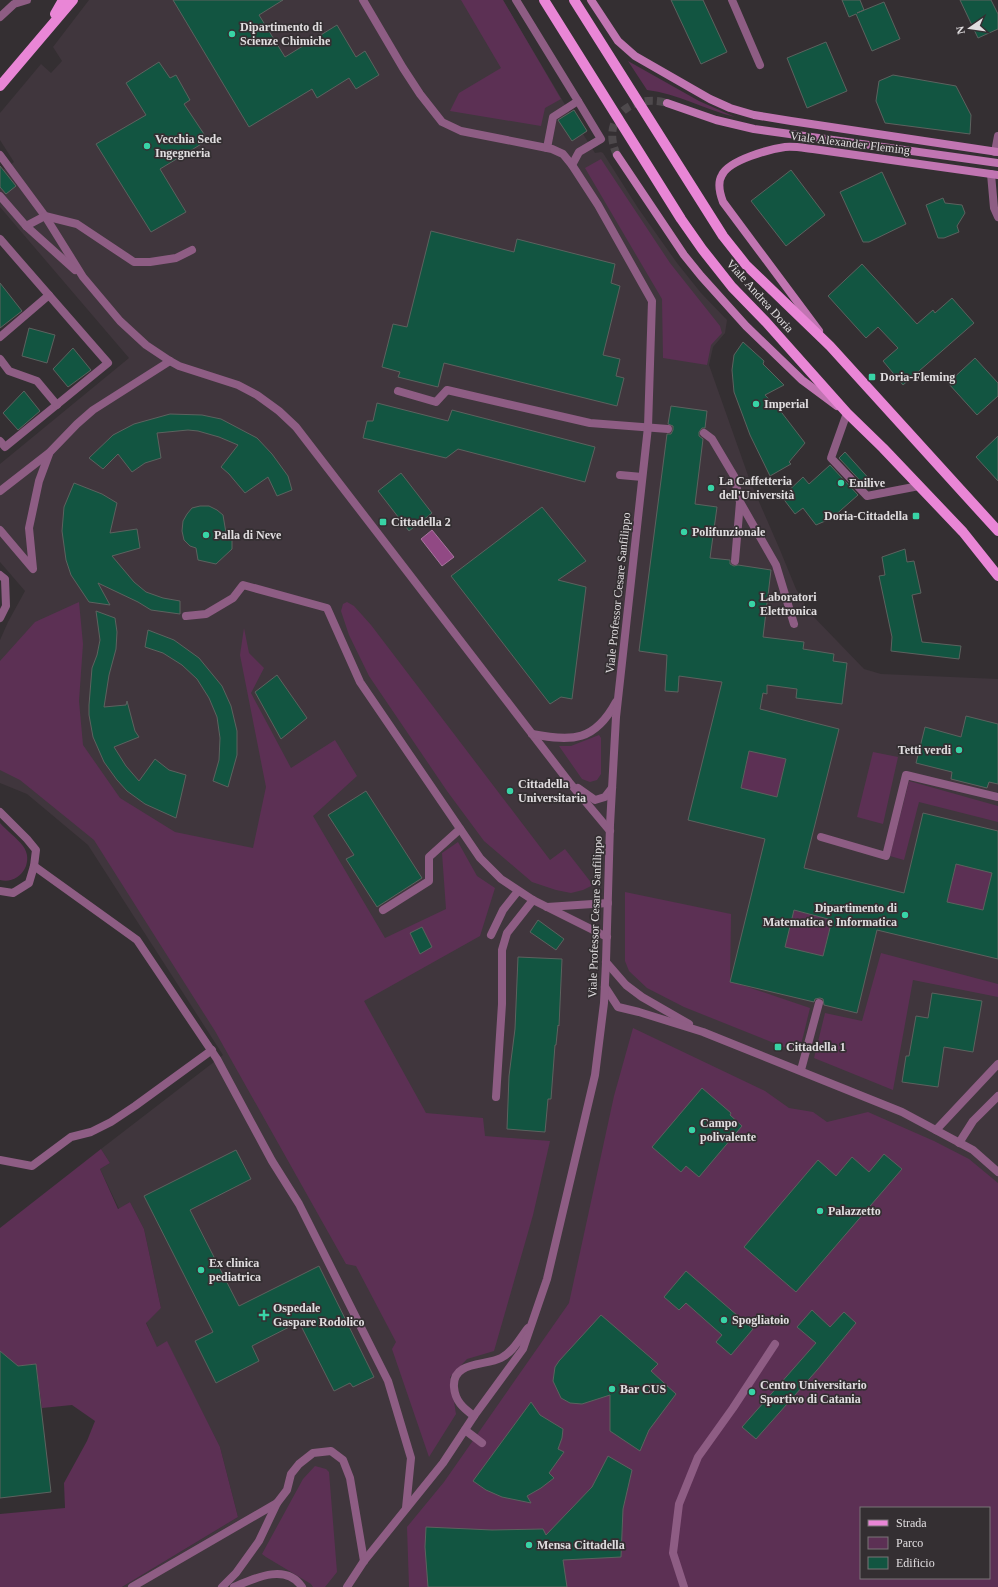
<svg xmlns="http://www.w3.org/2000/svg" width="998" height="1587" viewBox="0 0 998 1587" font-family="Georgia,serif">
<rect width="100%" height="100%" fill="#342f32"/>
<!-- built -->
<path fill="#40363d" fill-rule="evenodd" d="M89,0h414l67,113 4,-2 13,21 -4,2 12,19 6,-1 2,1 35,55 39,55 24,30 26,27 -2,13 -12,14 -4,18 41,116 30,69 16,39 13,23 55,57 17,5 117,5v908h-876l116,-70 -18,-70 -53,-105 -10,6 -11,-26 15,-14 -17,-79 -14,-27 -11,7 -19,-40 10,-6 -9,-14 122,-94 -135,-210 -61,-51 -27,-11v-143l8,-18 17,-31 -25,-29v-98l129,-106 -129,-151v-35l14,-10 -14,-22v-27l41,-49 10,9 11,-12 -9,-14zM861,1508h128v70h-128z"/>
<!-- green -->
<g fill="#5c3054" fill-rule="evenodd">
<path d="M461,0h42l58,99 -16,9 -4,18 -91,-15 9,-18 42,-25z"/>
<path d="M628,61l71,40 36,16c-29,-7 -59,-24 -88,-27z"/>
<path d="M601,159l69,104 50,63 2,7 -11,12 -4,20 -44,-7 -1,-59 -77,-131z"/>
<path d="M79,602l4,42 -4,57 4,44 37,53 55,34 78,16 13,-61 -26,-132 4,-27 5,25 15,15 -13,25 40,75 44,-28 22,36 -44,40 72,122 61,-29 -4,-56 16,-11 19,34 18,12 -15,48 -116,65 62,112 57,5 2,18 65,5 -17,74 -39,136 -27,8 -17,18 6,37 -27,43 -37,-108 4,-7 -40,-76 -10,-2 -131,-233 -121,-191 -74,-60 -20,-10v-109l35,-39z"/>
<path d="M347,602l7,4 17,19 179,235 15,-11 28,36 -10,5 -12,3 -15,-3 -24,-8 -48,-41 -37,-50 -78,-115 -20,-41 -8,-24 2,-7z"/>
<path d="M599,735l2,3v36l-4,6 -7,2 -8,-3 -23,-33h12z"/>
<path d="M749,751l37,8 -9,38 -36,-9z"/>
<path d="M873,752l25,5 -15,67 -26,-7z"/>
<path d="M909,781l89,25v16l-79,-20 -15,58 -14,-4z"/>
<path d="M0,823c7,8 17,15 23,23 12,16 -3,39 -23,34z"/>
<path d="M956,864l36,9 -9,37 -36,-8z"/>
<path d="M625,892l106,22 -1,67 80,27 -11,45 -115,-46 -37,-19 -18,-17 -4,-10z"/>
<path d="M794,910l38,9 -9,37 -38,-9z"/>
<path d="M881,953l117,31v13l-85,-17 -20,110 -79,-32 11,-45 37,8z"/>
<path d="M633,1028l132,63 24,17 24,4 14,10 41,-10 66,29 35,18 29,24v404h-589l-2,-60 37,-45 125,-179 45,-207zM861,1508h128v70h-128z"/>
<path d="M101,1149l9,14 -10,6 18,40 12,-7 14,27 17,79 -15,15 11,24 10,-6 53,106 18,70 -116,70h-122v-73l65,-6 -1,-25 23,-42 8,-20 -23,-16 -30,3 -6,-44 -18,2 -18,-15v-123z"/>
<path d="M315,1466l11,3 3,3 8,100 -12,15h-12l-2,-3 -45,-27 -4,-3 41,-75z"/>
</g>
<!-- water -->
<path fill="#914984" stroke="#a9759f" d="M432,530l22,27 -12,9 -21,-27z"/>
<!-- building -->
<g fill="#125541" stroke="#5c625f" fill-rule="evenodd">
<path d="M173,0h110l-24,15 26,42 52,-32 19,32 9,-6 14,24 -23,14 -7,-11 -32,20 -5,-9 -63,38z"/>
<path d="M671,0h32l24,52 -26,12z"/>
<path d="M842,0h18l4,10 -7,3 27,-11 16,37 -28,12 -16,-37 -7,3z"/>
<path d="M960,0h31l7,14v15l-20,9z"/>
<path d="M826,42l21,49 -40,17 -20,-50z"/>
<path d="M159,62l11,16 6,-3 14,25 -6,4 24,36 -48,29 26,43 -35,20 -55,-88 50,-29 -20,-32z"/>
<path d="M893,75l63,11 15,29 -1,19 -85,-11 -9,-22 3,-20z"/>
<path d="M574,110l13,21 -15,10 -14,-21z"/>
<path d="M0,166l16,20 -10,8 -6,-7z"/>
<path d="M791,170l34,45 -39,31 -35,-45z"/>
<path d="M882,172l24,52 -37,18h-6l-23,-50z"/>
<path d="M943,198l2,5 17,2 3,8 -8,13 2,6 -15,6h-6l-12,-33z"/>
<path d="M431,231l83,21 3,-13 98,25 -4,19 9,3 -17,69 17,4 -4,17 8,2 -7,28 -173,-43 -6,24 -40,-10 2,-5 -18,-5 11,-43 14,3z"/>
<path d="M862,264l55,60 16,-14 2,3 17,-15 22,25 -71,62 -20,-24 15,-13 -20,-21 -12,11 -38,-42z"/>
<path d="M0,283l22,28 -22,17z"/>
<path d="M29,328l26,7 -8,28 -25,-7z"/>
<path d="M743,342l21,19 -1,3 21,21 -19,10 17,18 23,30 -16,19 2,2 -21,12 -20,-41 -16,-43 -2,-22 2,-15z"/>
<path d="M73,348l18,22 -23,17 -15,-18z"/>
<path d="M975,358l23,25v13l-21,19 -29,-32z"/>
<path d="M24,391l16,20 -22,19 -15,-17z"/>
<path d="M377,403l71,18 4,-11 143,37 -10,35 -127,-33 -12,9 -83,-20 4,-17h6z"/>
<path d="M671,406l36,5 -2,17h-3l-3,4v4l4,3 -8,65 22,3 -7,51 20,2v4l4,2 4,-1 33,5 -8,67 41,5 -1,7 31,5 -1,7 14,2 -5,41 -46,-6 1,-9 -30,-4v9l-4,-1 -3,16 79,20 -35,139 100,25 19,-80 75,18v128l-121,-29 -20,83 -33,-8 -1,-6 -3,-1 -5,1 -1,3 -84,-20 35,-143 -77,-19 34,-138 -43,-6 -1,16 -13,-1 2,-36 -28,-4 28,-217h4l2,-4v-4l-5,-2zM749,751l37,8 -9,38 -36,-9zM956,864l36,9 -9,37 -36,-8zM794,910l38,10 -9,36 -38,-9z"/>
<path d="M170,414l32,1 19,4 36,19 15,16 16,22 4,14 -15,6 -9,-19 -23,16 -16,-19 -8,-7 17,-22 -19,-8 -21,-6 -10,-1 -31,3 4,25 -16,5 -13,9 -14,-18 -15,15 -14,-11 24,-23 21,-11z"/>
<path d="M998,436v45l-22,-24z"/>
<path d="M845,452l27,30 -6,5 -27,-29z"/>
<path d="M830,465l28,30 -26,23 -16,7 -13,-17 -8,6 -13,-17 21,-20 6,7z"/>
<path d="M401,473l31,40 -23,18 -31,-40z"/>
<path d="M74,483l28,11 15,9 -7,30 27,-4 3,19 -28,8 22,26 12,10 17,6 17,3v13l-29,-4 -13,-8 -40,-19 12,22 -21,-3 -18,-27 -5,-15 -4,-29 2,-24z"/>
<path d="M200,506h9l8,4 6,5 3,18 6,4v12l-16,15 -18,-4 -2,-12 -6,-2 -6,-6 -2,-9 1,-10 4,-7 5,-6z"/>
<path d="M542,507l44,54 -28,19 28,7 -14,112 -11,-2 -11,7 -99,-128z"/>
<path d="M905,549l2,13 7,-1 7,32 -9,2 10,47 39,4 -2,13 -68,-8 1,-14 -13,-61 6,-1 -3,-18z"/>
<path d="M96,611l19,7 2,14 -1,17 -7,26 -5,32 22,-2 1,-4 8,30 4,6 -25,10 12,19 13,15 16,-22 14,11 17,5 -10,43 -31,-14 -18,-13 -10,-11 -13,-18 -11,-25 -4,-22v-10l3,-37 5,-13 3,-15z"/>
<path d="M148,630l26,10 25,18 23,28 9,20 6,25v24l-9,32 -15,-6 6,-21 1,-22 -3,-21 -8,-19 -12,-19 -15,-14 -19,-12 -18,-6z"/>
<path d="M277,675l30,43 -26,21 -26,-47z"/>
<path d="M966,716l32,8v60l-9,-2 -2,6 -36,-9 1,-7 -36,-9 9,-36 36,10z"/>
<path d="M366,791l56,87 -45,29 -31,-48 8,-4 -26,-40z"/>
<path d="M538,920l26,19 -8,11 -26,-18z"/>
<path d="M422,927l10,20 -12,7 -10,-21z"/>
<path d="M518,957l44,2 -3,67 -1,-1 -2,20h-1l-4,54h-3l-3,33 -38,-3 2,-53 6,-47z"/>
<path d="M932,993l50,8 -9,51 -29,-5 -6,40 -36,-5 4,-26h3l7,-40 12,2z"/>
<path d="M702,1088l29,25 -1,2 12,11 -43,51 -13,-11 -5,6 -29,-25z"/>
<path d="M236,1150l15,29 -61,31 49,96 80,-40 55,111 -21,10 -3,-4 -16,8 -35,-69 -47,24 7,15 -43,22 -21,-42 18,-9 -69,-136z"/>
<path d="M884,1154l18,15 -106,123 -52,-45 74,-87 18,16 16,-19 17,15z"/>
<path d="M686,1271l67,58 -22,26 -15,-13 6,-7 -36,-32 -7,7 -15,-13z"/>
<path d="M812,1310l18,17 14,-15 12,11 -38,46 -62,70 -14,-12 74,-84 -19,-16z"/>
<path d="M601,1315l57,49 -7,7 25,23 -27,36 -9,21 -30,-20v-36l-28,9 -12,-1 -9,-5 -8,-17 2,-14 4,-6z"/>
<path d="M0,1351l18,15 18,-2 15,128 -51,6z"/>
<path d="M531,1402l9,13 23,14 -1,9 -4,11 6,3 -15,21 5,5 -13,10 -14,8 4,7 -29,-6 -16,-7 -13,-9z"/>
<path d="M608,1456l24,14 -9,39 -2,48 -58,3 4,27h-139l-3,-40 1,-20 66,3 51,-1 3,6 46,-48z"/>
</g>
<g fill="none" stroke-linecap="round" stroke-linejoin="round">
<!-- secondary-tunnel -->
<path stroke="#4e494c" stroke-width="8" stroke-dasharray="8 4" stroke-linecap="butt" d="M617,155c-17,-36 14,-62 50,-52"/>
<!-- lane -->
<g stroke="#8e5d84" stroke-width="8">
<path d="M516,0l62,101 -25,16 -6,31"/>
<path d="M0,17l14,-13 13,-4"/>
<path d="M0,155l45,61 38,61 37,44 26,24 24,16 9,5 59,19 19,10 22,16 17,16 273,355 41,49"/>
<path d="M572,165l7,-13 22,-13 -23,-38"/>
<path d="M0,196l26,30 49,44"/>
<path d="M26,226l19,-10 32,8 57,38h16l26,-4 16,-8"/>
<path d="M0,239l108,124 -103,84 -5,-6"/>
<path d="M0,337l49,-42"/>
<path d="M398,391l38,11 11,-12 143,33 78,6"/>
<path d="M847,413l-16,45 36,38 52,-10"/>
<path d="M704,433l8,6 22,37 6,26 36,63 18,59"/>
<path d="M620,475l22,2"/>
<path d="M0,491l49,-38 28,-29 16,-14 77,-49"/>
<path d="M0,530l33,39 -4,-41 10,-47 10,-27"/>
<path d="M735,561l5,-59"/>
<path d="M0,575l5,4 1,27 -6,12"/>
<path d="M186,616l20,-2 27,-16 10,-13 84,23 33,74 120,176 21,21 32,21 74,37"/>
<path d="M532,734c41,8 63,7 84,-32"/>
<path d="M578,788l17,12 10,-3 7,-9"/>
<path d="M0,812l27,27 9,11 -2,16 -5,17 -16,10 -13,-2"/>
<path d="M821,837l65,19 20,-81 92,22"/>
<path d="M34,866l103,74 80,119 55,102 27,43 89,177 23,77 -5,50"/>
<path d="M547,907l61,-4"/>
<path d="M383,910l46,-29v-24l31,-28"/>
<path d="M491,935l12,-25 15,-19"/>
<path d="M606,962l20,23 16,12 47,27"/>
<path d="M605,987l13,20 21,5 64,20 199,80 71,38 25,22"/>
<path d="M801,1070l18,-67"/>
<path d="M496,1097l6,-93v-54l5,-17 26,-33"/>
<path d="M936,1130l62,-66"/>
<path d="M959,1143l14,-22 25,-25"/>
<path d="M0,1160l32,6 39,-29 20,-5 20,-10 24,-16 77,-56"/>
<path d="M474,1416c-11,-8 -19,-15 -20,-29 -2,-26 31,-21 47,-29 12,-6 19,-20 27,-30"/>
<path d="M465,1430l17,13"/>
<path d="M132,1587l145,-84"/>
<path d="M222,1587l14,-14 23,-32 18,-38 10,-13 4,-16 8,-10 14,-11 18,-2 12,9 7,18 14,83"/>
<path d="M234,1587c21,-9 52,-24 68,0"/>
<path d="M347,1587l17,-26 79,-98 31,-47 49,-67 24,-70 48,-204 9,-72 2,-41 4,-137 6,-108 32,-290 4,-126 -54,-96 -26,-40 -9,-11 -11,-5 -91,-18 -19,-9 -22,-28 -17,-26 -40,-68"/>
<path d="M684,1587l-11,-34 6,-49 19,-47 35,-49 42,-64"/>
</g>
<!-- street -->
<g stroke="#8e5d84" stroke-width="8">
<path d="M732,0l28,65"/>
<path d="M995,152l3,-16"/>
<path d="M991,174l3,34 4,9"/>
<path d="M0,359l9,12 28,10 20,24"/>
</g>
<!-- secondary -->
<g stroke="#c175b2" stroke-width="8">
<path d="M591,0l27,41 17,15 75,43 20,9 24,7 37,6 207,31"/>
<path d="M667,103l49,17 38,9 244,34"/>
<path d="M617,155l67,100 17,21 45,50 56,54 35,26"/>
<path d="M819,331l-96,-129c-3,-8 -6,-19 -1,-27 7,-15 48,-26 63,-28 9,-1 19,1 28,2l185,26"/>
</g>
<!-- primary -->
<g stroke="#e986d6" stroke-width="10">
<path d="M544,0l137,219 21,30 30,38 34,35 81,91 36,35 80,84 35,44"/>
<path d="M574,0l149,236 23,29 84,81 168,185"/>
<path d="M55,14l8,-14"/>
<path d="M0,86l73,-86"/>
</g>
</g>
<!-- markers -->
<g fill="#38d4a6" stroke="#342f32" stroke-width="1.5">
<circle cx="232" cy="34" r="4"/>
<circle cx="147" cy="146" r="4"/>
<rect x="868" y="373" width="8" height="8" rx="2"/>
<circle cx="756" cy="404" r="4"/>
<circle cx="841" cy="483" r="4"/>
<circle cx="711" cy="488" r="4"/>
<rect x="912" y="512" width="8" height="8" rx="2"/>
<rect x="379" y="518" width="8" height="8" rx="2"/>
<circle cx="684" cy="532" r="4"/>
<circle cx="206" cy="535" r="4"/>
<circle cx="752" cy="604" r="4"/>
<circle cx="959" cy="750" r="4"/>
<circle cx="510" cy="791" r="4"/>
<circle cx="905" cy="915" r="4"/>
<rect x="774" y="1043" width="8" height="8" rx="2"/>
<circle cx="692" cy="1130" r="4"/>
<circle cx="820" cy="1211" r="4"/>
<circle cx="201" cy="1270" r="4"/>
<path d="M262 1309h4v4h4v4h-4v4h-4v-4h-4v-4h4z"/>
<circle cx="724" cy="1320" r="4"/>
<circle cx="612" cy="1389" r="4"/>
<circle cx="752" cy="1392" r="4"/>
<circle cx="529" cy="1545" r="4"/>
</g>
<g text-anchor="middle" stroke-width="3.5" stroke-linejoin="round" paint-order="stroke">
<!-- poi labels -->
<g font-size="12" font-weight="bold" fill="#e0dddf" stroke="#342f32" text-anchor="start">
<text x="240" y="31">Dipartimento di<tspan x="240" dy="14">Scienze Chimiche</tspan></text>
<text x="155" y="143">Vecchia Sede<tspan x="155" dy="14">Ingegneria</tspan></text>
<text x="880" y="381">Doria-Fleming</text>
<text x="764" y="408">Imperial</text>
<text x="719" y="485">La Caffetteria<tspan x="719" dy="14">dell'Università</tspan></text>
<text x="849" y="487">Enilive</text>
<text x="908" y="520" text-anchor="end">Doria-Cittadella</text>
<text x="391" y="526">Cittadella 2</text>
<text x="692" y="536">Polifunzionale</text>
<text x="214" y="539">Palla di Neve</text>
<text x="760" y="601">Laboratori<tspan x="760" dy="14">Elettronica</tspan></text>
<text x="951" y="754" text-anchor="end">Tetti verdi</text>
<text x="518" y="788">Cittadella<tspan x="518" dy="14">Universitaria</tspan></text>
<text x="897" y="912" text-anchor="end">Dipartimento di<tspan x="897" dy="14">Matematica e Informatica</tspan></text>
<text x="786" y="1051">Cittadella 1</text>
<text x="700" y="1127">Campo<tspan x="700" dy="14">polivalente</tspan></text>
<text x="828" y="1215">Palazzetto</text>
<text x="209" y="1267">Ex clinica<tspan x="209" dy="14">pediatrica</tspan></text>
<text x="273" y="1312">Ospedale<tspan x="273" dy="14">Gaspare Rodolico</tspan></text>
<text x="732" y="1324">Spogliatoio</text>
<text x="760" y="1389">Centro Universitario<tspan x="760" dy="14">Sportivo di Catania</tspan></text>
<text x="620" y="1393">Bar CUS</text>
<text x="537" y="1549">Mensa Cittadella</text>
</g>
<!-- street labels -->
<g font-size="12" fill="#e0dddf" stroke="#342f32">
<text transform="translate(850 143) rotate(7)" y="4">Viale Alexander Fleming</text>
<text transform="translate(760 296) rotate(48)" y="4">Viale Andrea Doria</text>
<text transform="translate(618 593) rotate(-84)" y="4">Viale Professor Cesare Sanfilippo</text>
<text transform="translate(595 917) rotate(-88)" y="4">Viale Professor Cesare Sanfilippo</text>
</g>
</g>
<!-- legend -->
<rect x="860" y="1507" width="130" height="72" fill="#342f32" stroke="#797577"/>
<rect x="868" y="1520" width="20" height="6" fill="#e986d6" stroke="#797577"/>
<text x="896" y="1527" font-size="12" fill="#e0dddf">Strada</text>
<rect x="868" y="1537" width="20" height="12" fill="#5c3054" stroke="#797577"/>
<text x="896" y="1547" font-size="12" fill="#e0dddf">Parco</text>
<rect x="868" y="1557" width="20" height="12" fill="#125541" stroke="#797577"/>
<text x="896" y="1567" font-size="12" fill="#e0dddf">Edificio</text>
<!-- north arrow -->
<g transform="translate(970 28) rotate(257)" stroke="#342f32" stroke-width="3" paint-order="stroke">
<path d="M0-3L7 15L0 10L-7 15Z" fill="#e0dddf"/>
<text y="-6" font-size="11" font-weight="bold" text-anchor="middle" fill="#e0dddf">N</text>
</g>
</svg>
